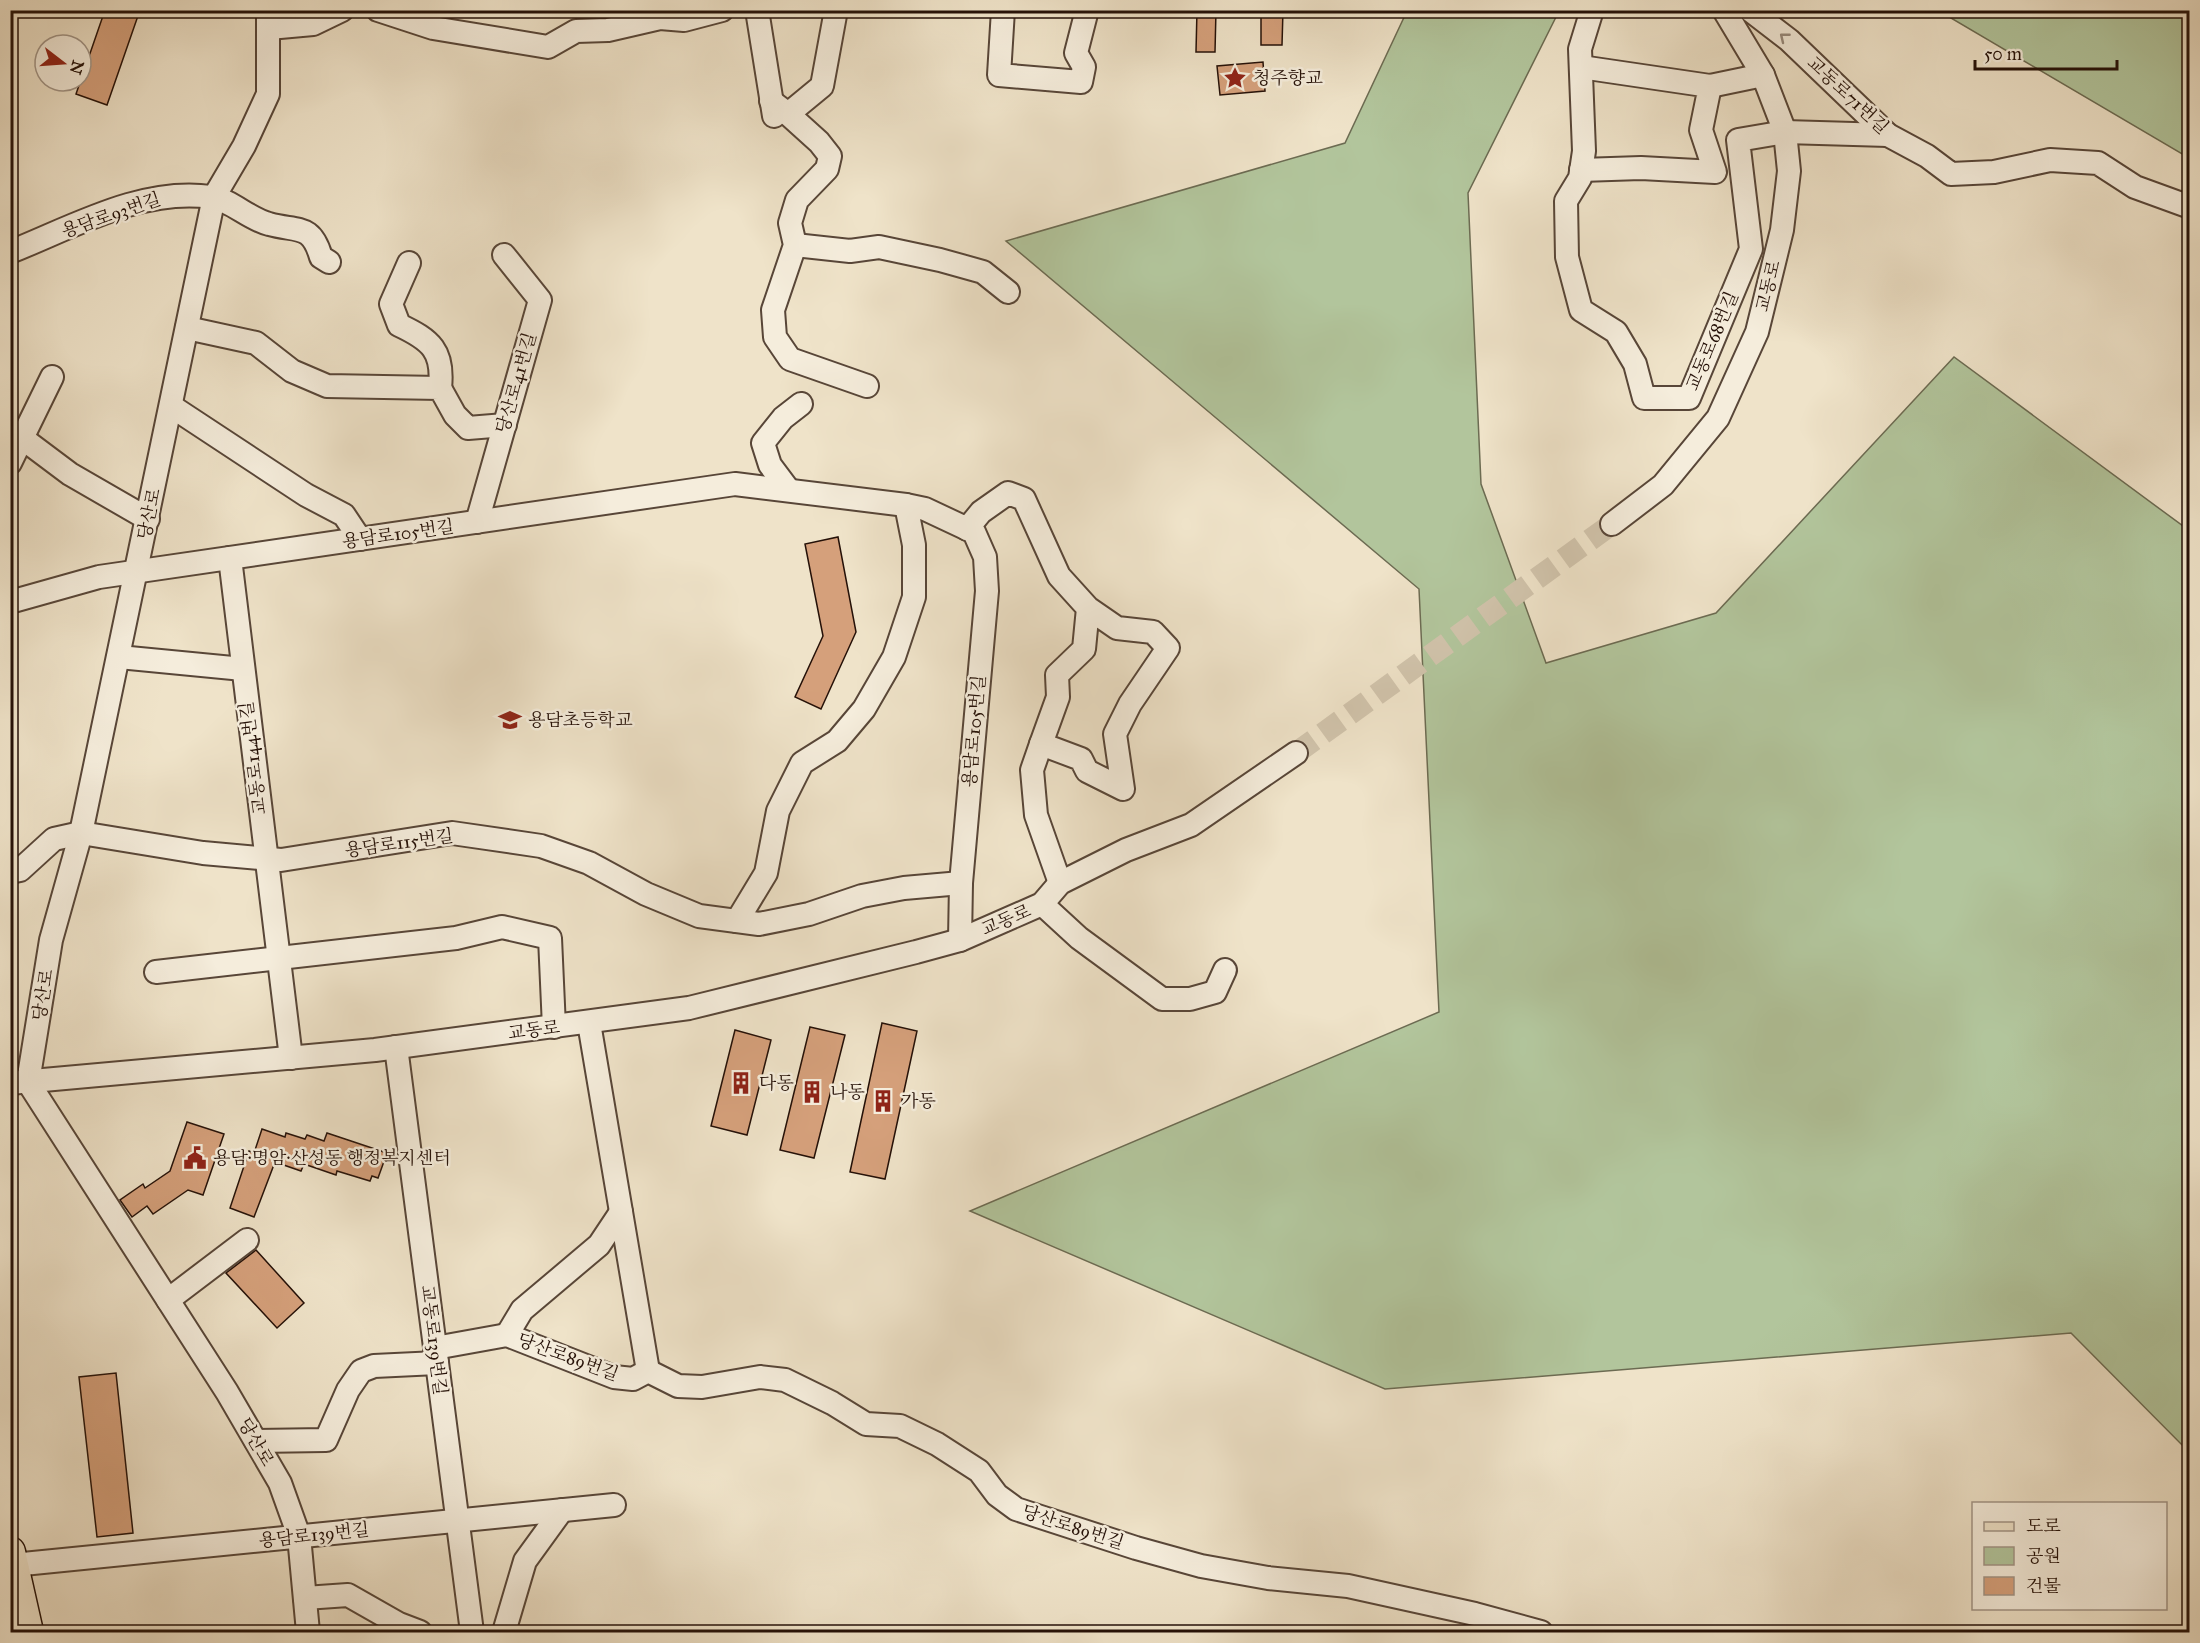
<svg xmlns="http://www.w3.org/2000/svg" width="2200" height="1643" viewBox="0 0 2200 1643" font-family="'IM FELL Great Primer','Noto Serif KR',serif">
<rect width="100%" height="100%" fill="#efe3c9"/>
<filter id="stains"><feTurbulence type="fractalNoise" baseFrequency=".00333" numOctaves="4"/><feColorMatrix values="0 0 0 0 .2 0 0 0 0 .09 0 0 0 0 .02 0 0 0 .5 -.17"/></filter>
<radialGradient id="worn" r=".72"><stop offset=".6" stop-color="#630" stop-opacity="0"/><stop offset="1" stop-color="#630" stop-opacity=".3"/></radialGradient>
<!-- green -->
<g fill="#b2c59c" stroke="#6c6b52" stroke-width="1.5">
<path d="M1407,11h152l-91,182 13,291 65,179 170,-50 238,-256 233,172 2,923 -118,-119 -686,56 -415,-178 469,-199 -20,-423 -413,-348 339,-98z"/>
<path d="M1939,11h250v147z"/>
</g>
<!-- building -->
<g fill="#d5a07b" stroke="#251108" stroke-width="1.5">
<path d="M105,10h35l-33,95 -31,-11z"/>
<path d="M1197,10h19l-1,42h-19z"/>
<path d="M1261,10h22l-1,35h-21z"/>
<path d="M1263,62l2,29 -45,4 -3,-29z"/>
<path d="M838,537l18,95 -35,77 -26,-12 28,-61 -18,-92z"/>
<path d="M882,1023l35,8 -32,148 -35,-7z"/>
<path d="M810,1027l35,8 -31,123 -34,-8z"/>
<path d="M735,1030l36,10 -24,95 -36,-9z"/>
<path d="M187,1122l37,12 -21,61 -15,-5 -35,24 -6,-8 -15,11 -12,-17 23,-16 2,4 25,-17z"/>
<path d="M262,1129l23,8 1,-4 19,6 2,-4 17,6 3,-8 60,20 -9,25 -6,-2 -2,5 -33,-10 -1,4 -32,-11 -3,7 -26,-9 -21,55 -24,-9 19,-57 5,2z"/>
<path d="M256,1250l48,53 -27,25 -51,-55z"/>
<path d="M116,1373l17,160 -36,4 -18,-160z"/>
</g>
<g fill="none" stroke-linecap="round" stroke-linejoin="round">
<!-- minor-tunnel -->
<path stroke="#d1c4ac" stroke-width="22" stroke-dasharray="22 11" stroke-linecap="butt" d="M1296,753l316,-229"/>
<!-- minor casing -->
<g stroke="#584638" stroke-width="26">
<g id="minor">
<path d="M268,10v84l-24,52 -30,51 -133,636 -30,107 -23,142 199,310 53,91 19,53 9,96"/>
<path d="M378,10l55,18 115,19 28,-16 32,-1 52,-12 24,2 38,-10"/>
<path d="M757,10l17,106"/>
<path d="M1003,10l-4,65 82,7 3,-15 -8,-14 11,-43"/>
<path d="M1592,10l-12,39 4,102 -4,27 -14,23 1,56 14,53 35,22 19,32 9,34h45l62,-149 -13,-109 47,-8 103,3"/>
<path d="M1750,10l39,30 99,95 39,21 24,18 43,-2 56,-12 48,3 37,24 55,20"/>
<path d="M269,28l44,-4 29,-14"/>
<path d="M1581,67l129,19 -9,44 14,42 -74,-4 -60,2"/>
<path d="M1710,86l53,-11"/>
<path d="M771,101l17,13 34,-28 14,-76"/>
<path d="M788,114l31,28 11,14 -3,13 -30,31 -7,23 5,22 -22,65 2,27 15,22 77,27"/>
<path d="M795,245l55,6 29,-4 61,13 43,12 25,20"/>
<path d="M10,252c63,-25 132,-65 201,-55 20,3 38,22 58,27 29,8 42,-1 52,33l8,5"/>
<path d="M409,263l-18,41 8,21c32,15 45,26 41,63"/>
<path d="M187,328l69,15 36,28 35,15 113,2 15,27 13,13 37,-3"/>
<path d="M171,406l135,89 38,20 16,24"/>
<path d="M10,439l12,-1 48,36 78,45"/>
<path d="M10,463l42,-86"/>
<path d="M788,489l-18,-24 -7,-22 20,-25 18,-14"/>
<path d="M477,522l63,-222 -36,-45"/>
<path d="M1612,524l51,-39 55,-67 39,-86 25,-102 7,-59 -4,-39 -22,-57 -39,-65"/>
<path d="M967,529l14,-17 27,-19 16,6 35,77 29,32 29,20 36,4 15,16 -38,56 -15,30 8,55 -36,-18 -6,-12 -40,-15 17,-47 -1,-22 27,-26 4,-41"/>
<path d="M230,558l61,500"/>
<path d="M10,602l89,-25 636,-93 171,21 19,4 49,23 11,25 2,34 -26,292 -1,57"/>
<path d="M119,657l124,12"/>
<path d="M1041,744l-9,26 4,45 24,68"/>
<path d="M10,872l10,-2 34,-31 27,-6 122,20 78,7 171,-27 89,13 48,17 57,31 53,22 60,8 50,-10 53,-18 42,-8 57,-5"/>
<path d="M1042,904l37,34 83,61h28l25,-7 10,-22"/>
<path d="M737,921l29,-48 12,-62 24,-48 35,-22 27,-32 30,-52 20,-60v-52l-8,-40"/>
<path d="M156,972l300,-34 46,-11 48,11 4,89"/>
<path d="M589,1023l59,348"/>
<path d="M396,1047l76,585"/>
<path d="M10,1083l365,-33 314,-42 227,-56 44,-12 82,-36 18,-21 66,-33 65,-25 105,-72"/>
<path d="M168,1300l79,-60"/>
<path d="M507,1335l15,-25 77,-65 22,-33"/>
<path d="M435,1348l72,-13 107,42 19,2 15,-8 30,15 24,1 58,-10 25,3 47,23 34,21 34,2 37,18 42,27 18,24 19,14 120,39 65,18 67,12 80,8 127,28 66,18"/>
<path d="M256,1441l70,-1 22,-50 13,-19 13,-5 63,-3"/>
<path d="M13,1565l601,-60"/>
<path d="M305,1598l43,-3 51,29 21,8"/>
<path d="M504,1632l21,-71 37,-51"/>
</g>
</g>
<!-- major casing -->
<g stroke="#251108" stroke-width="33">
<path id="major" d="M10,1552l18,80"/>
</g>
<!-- minor -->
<use href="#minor" stroke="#f5eddc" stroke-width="22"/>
<!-- major -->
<use href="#major" stroke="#efe3c9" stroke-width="30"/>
</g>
<!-- one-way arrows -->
<defs><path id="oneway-chevron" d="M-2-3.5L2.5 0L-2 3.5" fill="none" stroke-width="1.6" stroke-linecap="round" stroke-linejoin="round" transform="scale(1.5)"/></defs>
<use stroke="#978a7d" href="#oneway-chevron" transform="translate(1784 37) rotate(-141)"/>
<!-- icons -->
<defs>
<g id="sight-bare" transform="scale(1.8)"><path d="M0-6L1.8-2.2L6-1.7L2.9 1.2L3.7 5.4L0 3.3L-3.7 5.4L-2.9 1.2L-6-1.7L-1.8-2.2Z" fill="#8f2418" stroke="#f5eddc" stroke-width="2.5" paint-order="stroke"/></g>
<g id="school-bare" transform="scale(1.8)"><path d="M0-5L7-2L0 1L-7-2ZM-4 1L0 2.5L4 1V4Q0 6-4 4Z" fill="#8f2418" stroke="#f5eddc" stroke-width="2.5" paint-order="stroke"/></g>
<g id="building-bare" transform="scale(1.8)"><path d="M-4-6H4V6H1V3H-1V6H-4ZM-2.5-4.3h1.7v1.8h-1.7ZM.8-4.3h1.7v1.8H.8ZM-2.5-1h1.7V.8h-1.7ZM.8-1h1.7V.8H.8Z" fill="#8f2418" stroke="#f5eddc" stroke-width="2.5" paint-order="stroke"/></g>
<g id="civic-bare" transform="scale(1.8)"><path d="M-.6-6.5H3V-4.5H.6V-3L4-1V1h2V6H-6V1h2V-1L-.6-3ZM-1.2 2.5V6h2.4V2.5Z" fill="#8f2418" stroke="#f5eddc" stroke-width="2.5" paint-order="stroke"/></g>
</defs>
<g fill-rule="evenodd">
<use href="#sight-bare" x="1235" y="78"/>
<use href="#school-bare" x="510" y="720"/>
<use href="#building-bare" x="741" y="1083"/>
<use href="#building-bare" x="812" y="1092"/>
<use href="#building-bare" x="883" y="1101"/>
<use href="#civic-bare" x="195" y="1158"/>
</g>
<g text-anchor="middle" stroke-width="5" stroke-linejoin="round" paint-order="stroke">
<!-- poi labels -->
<g font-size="18" fill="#251108" stroke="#f5eddc" text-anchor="start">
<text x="1253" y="84">청주향교</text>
<text x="528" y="726">용담초등학교</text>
<text x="759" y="1089">다동</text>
<text x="830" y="1098">나동</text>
<text x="901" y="1107">가동</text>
<text x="213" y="1164">용담·명암·산성동 행정복지센터</text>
</g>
<!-- street labels -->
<g font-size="18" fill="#251108" stroke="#f5eddc">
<text transform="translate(1848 95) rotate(43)" y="6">교동로71번길</text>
<text transform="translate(111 215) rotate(-19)" y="6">용담로93번길</text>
<text transform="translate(1768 286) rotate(-76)" y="6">교동로</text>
<text transform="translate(1712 341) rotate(-67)" y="6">교동로68번길</text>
<text transform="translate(516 383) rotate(-74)" y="6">당산로41번길</text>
<text transform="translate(149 514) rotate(-78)" y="6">당산로</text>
<text transform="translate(398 534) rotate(-8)" y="6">용담로105번길</text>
<text transform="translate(974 731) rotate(-85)" y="6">용담로105번길</text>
<text transform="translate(253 758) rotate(-97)" y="6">교동로144번길</text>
<text transform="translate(399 843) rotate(-8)" y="6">용담로115번길</text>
<text transform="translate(1006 920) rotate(-23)" y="6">교동로</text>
<text transform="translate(43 995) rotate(-81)" y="6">당산로</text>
<text transform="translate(534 1030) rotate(-7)" y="6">교동로</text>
<text transform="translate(434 1340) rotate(83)" y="6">교동로139번길</text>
<text transform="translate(568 1357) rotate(20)" y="6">당산로89번길</text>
<text transform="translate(256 1442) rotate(60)" y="6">당산로</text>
<text transform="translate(1073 1527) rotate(18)" y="6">당산로89번길</text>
<text transform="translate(314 1535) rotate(-6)" y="6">용담로139번길</text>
</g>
</g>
<!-- margin -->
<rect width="2200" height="1643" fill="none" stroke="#efe3c9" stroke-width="36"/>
<rect x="12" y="12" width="2176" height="1619" fill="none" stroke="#251108" stroke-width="3"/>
<rect x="18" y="18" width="2164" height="1607" fill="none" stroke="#251108" stroke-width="1.5"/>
<!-- legend -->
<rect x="1972" y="1502" width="195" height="108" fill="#f5eddc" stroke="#a29587" stroke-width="1.5"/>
<rect x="1984" y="1522" width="30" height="9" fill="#efe3c9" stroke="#a29587" stroke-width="1.5"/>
<text x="2026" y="1532" font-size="18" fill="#251108">도로</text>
<rect x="1984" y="1547" width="30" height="18" fill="#b2c59c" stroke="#a29587" stroke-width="1.5"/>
<text x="2026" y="1562" font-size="18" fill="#251108">공원</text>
<rect x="1984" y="1577" width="30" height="18" fill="#d5a07b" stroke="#a29587" stroke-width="1.5"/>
<text x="2026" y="1592" font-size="18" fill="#251108">건물</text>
<!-- north arrow -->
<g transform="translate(63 63) rotate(107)"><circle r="28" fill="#f5eddc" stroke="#a29587" stroke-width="1.5"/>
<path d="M0-4.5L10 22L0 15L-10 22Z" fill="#8f2418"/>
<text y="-9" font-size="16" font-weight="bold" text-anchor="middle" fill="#251108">N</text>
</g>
<!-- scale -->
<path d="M1975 60v9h142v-9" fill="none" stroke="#251108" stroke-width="3"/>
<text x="1984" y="60" font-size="18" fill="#251108" stroke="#f5eddc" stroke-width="4.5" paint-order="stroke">50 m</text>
<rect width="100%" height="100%" filter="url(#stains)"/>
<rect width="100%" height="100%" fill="url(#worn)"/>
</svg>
